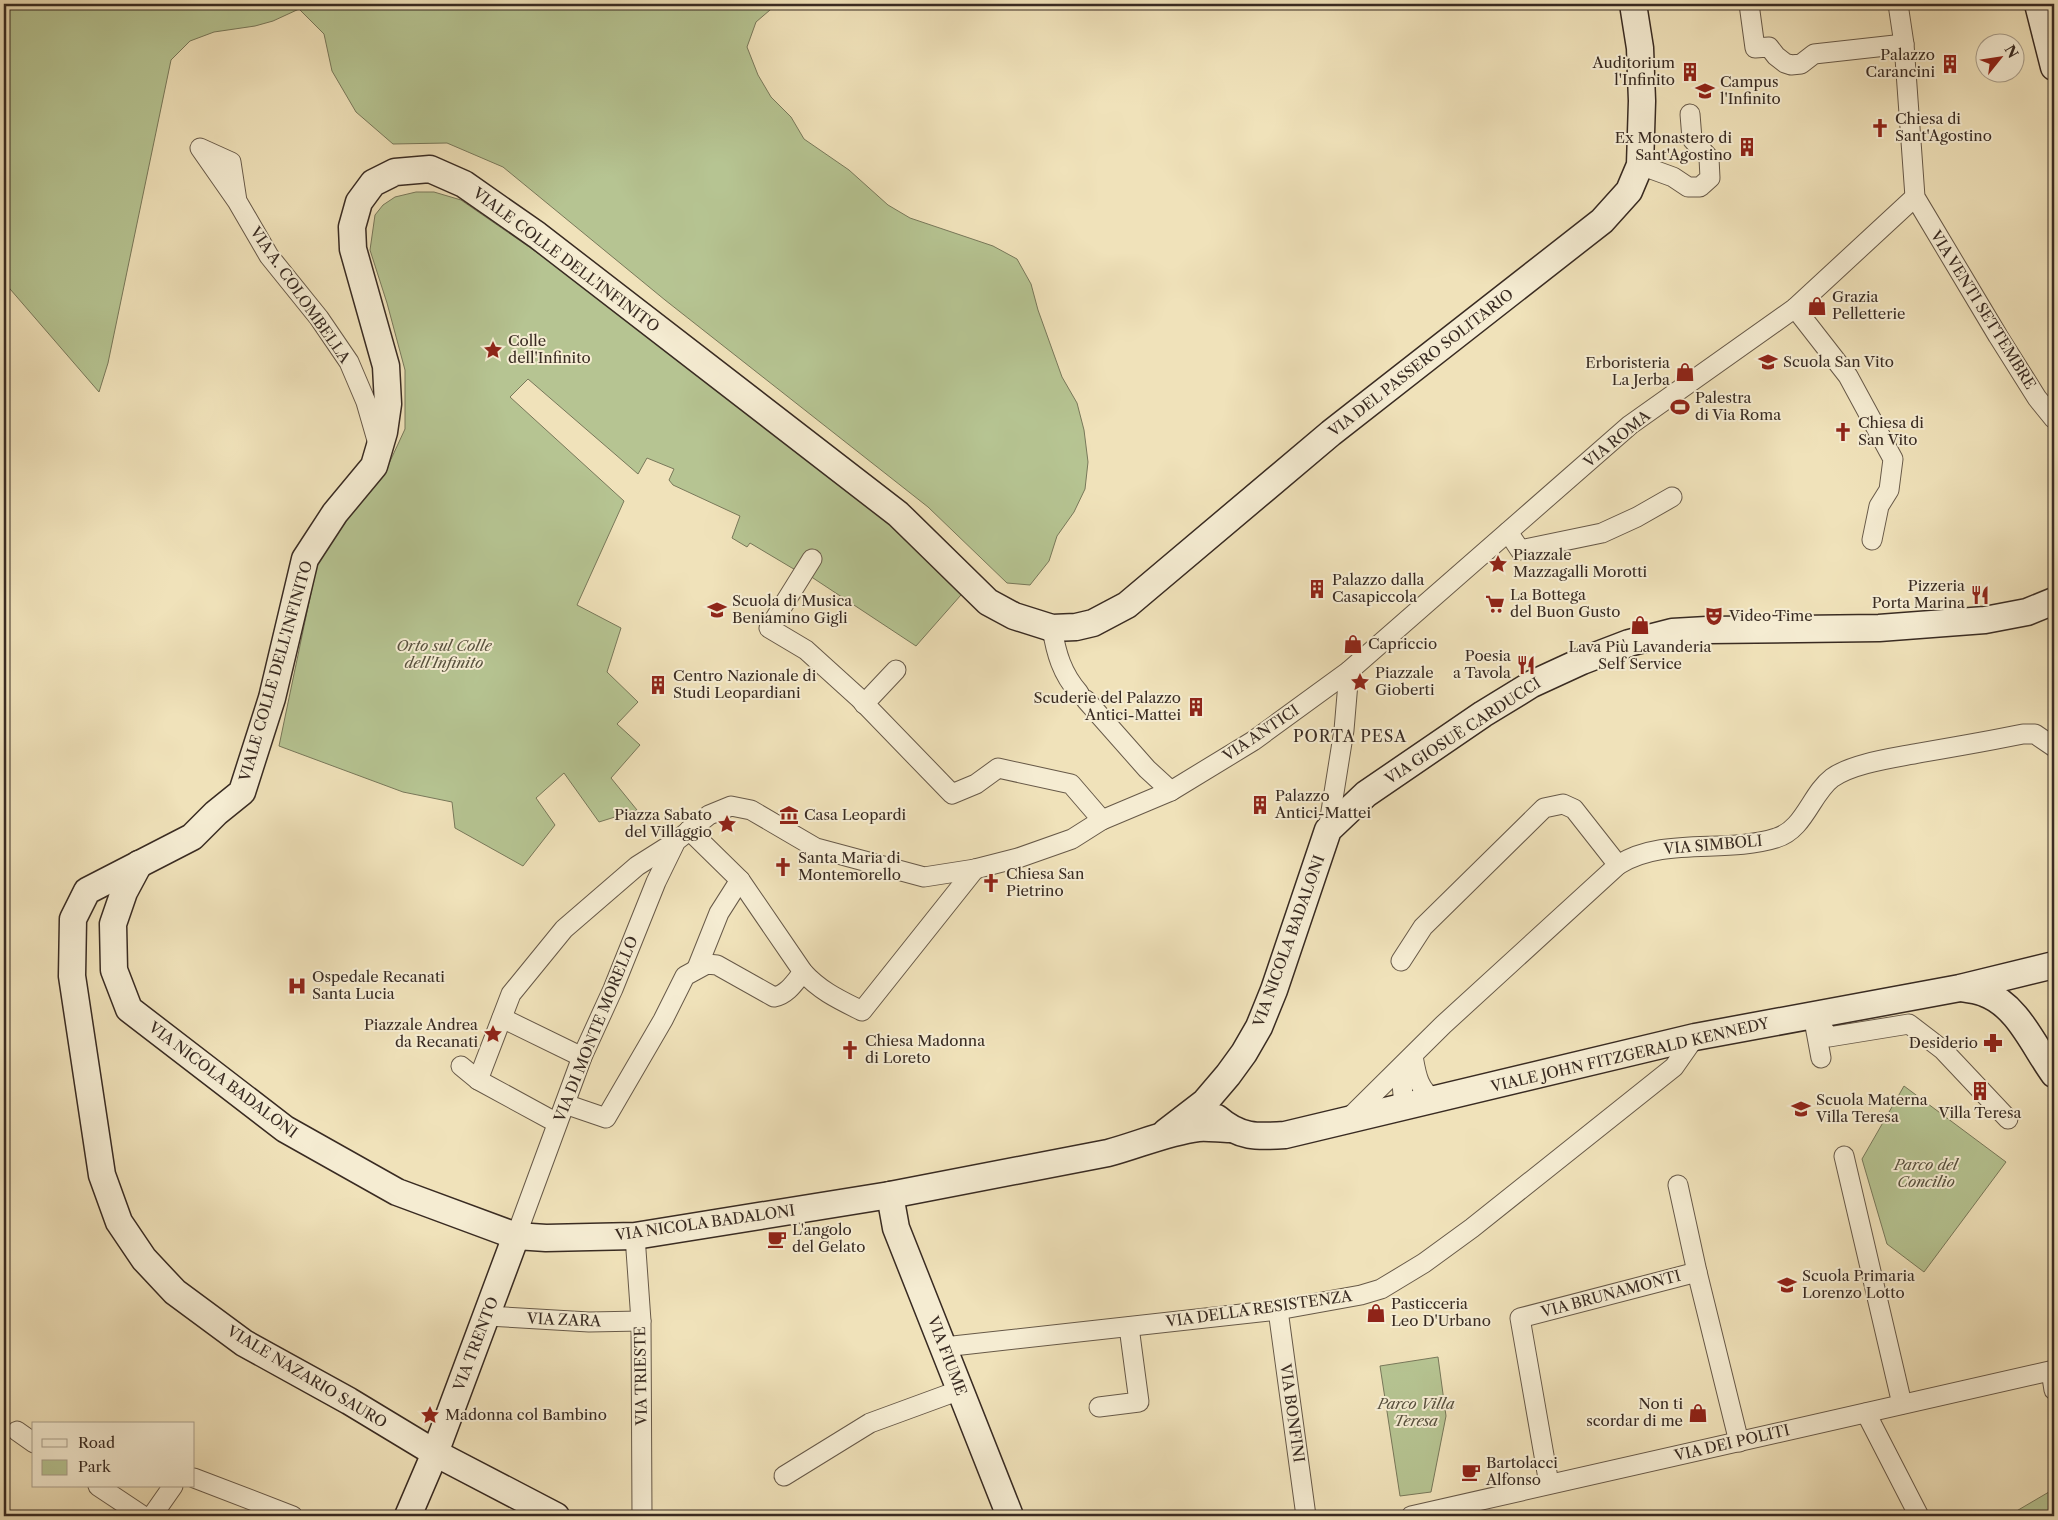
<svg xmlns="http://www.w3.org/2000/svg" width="2058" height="1520" viewBox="0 0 2058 1520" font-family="'Libre Caslon Text',serif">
<rect width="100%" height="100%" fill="#f0e2ba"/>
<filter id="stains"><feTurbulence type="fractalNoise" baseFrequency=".004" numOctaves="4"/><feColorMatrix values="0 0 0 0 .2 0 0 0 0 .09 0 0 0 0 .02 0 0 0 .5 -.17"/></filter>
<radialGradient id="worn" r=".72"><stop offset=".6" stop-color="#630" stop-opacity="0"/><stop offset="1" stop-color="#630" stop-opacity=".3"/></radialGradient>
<!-- green -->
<g fill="#b6c492" stroke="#78785a">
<path d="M4,4h773l-21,18 -9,25 11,28 13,22 20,20 13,22 45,31 39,35 22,13 83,28 24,13 14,25 7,26 24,67 15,26 7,27 4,32 -3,27 -11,23 -17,24 -8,25 -19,24 -23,-2 -79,-76 -263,-207 -162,-133 -56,-24 -54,1 -37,-32 -24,-41 -8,-37 -25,-25 -26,12 -18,5 -41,6 -24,9 -19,19 -63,303 -9,29 -95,-110z"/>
<path d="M416,192h18l27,8 213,147 294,240 -52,59 -106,-70 -18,-8 -42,-25 -3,4 -15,-9 8,-22 -67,-31 -4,-5 5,-11 -27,-11 -9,16 -110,-95 -18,18 114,104 -47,104 44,23 -14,44 31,30 -21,22 23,21 -29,33 26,32 -38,12 -35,-49 -28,25 19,27 -32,41 -68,-38 -3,-26 -49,-10 -124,-46 38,-182 30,-44 39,-50 19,-41v-59l-18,-67 -17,-53 5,-35 8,-10 12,-8z"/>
<path d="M1904,1086l102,76 -82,110 -37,-28 -25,-85z"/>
<path d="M1438,1357l8,59 -15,76 -31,4 -20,-130z"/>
<path d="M2054,1489v27h-46z"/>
</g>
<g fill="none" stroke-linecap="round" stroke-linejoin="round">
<!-- street casing -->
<g stroke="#675948" stroke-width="21">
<g id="street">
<path d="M1749,4l6,44 14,-1 7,9 9,7 6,2 10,-1 13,-10 90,-10"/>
<path d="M1898,4l6,40 11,153 83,139 39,62 17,21"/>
<path d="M1640,165l33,12 15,10h12l10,-9 -1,-20 -17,-19 -2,-25"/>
<path d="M237,201l-37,-53 31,14 6,39 32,55 50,62 30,44 17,40 13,45"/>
<path d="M1795,308l53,68 45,83 -4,31 -10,16 -7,34"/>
<path d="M1508,532l12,18 82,-17 35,-16 35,-20"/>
<path d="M812,559l-43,69 37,22 53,48 93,96 24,-10 22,-16 73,16 31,36"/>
<path d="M1052,628c4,25 10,46 27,65"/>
<path d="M1086,700l61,69 24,22"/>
<path d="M864,704l32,-34"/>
<path d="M689,830l51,50 63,92c17,19 37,28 59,39l113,-142"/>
<path d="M1328,830l16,-100 5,-59"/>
<path d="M1401,961l22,-34 121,-119 19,-4 11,5 44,56"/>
<path d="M697,968l22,-55 21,-33"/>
<path d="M502,1018l80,39"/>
<path d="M1413,1056c3,17 5,34 22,44"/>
<path d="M1821,1058l-8,-43 16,22 80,-13 34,26 65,69"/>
<path d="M461,1066l17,14 79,43"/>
<path d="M478,1080l33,-86 53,-65 73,-63 38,-24"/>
<path d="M565,1104l41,14 57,-98 22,-44 22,-12 10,1 57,32c13,-2 21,-15 29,-25"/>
<path d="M1404,1107l-2,-24 8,-22"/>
<path d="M1348,1119l95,-94 175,-160c45,-29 108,-11 158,-27 28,-8 35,-44 56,-60 21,-15 62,-20 87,-25 35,-6 70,-12 104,-19h12l19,13"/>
<path d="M1844,1156l58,248"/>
<path d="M1678,1185l19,87"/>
<path d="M516,1236l66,-179 31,-68 43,-107 20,-41 33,-26 22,-9 20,4 65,38 108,29 51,-8 43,-11 54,-19 30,-19 69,-29 82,-50 96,-70 281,-246 165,-117 120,-111"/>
<path d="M635,1236l6,85 1,195"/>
<path d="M1278,1310l28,206"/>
<path d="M487,1316l102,6 52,-1"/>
<path d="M944,1347l334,-37 83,-15 20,-6 43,-26 48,-35 202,-161 21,-30"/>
<path d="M2051,1371l3,19"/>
<path d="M1099,1407l40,-5 -10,-75"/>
<path d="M1866,1413l53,103"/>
<path d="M17,1431l17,12"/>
<path d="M784,1476l86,-53 90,-33"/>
<path d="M194,1478l99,38"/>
<path d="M1549,1484l-29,-166 177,-46 42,170"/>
<path d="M98,1486l45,30"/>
<path d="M152,1516l21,-30"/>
<path d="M1411,1516l643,-146"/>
</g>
</g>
<!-- secondary casing -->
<g stroke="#392b22" stroke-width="29">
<g id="secondary">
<path d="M2038,4l16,63"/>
<path d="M139,864l-15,28 -11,32 1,46 15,39 156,120 112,63 119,44 30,2 89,-2 255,-41 218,-42c30,-8 59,-21 90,-25 10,-1 21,1 32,1"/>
<path d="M1961,988c7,1 16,2 23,5 34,12 50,54 70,81"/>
<path d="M1217,1118c23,20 40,19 68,17l410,-98 265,-49 94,-23"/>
<path d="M1166,1132l39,-30 23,-27 16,-22 15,-26 15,-37 54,-160 38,-36 117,-80 49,-30 50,-23 47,-18 43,-11 35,-2 172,-2 106,-8 42,-8 27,-11"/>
<path d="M890,1195l6,33 114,288"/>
<path d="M408,1516l27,-63 81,-217"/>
<path d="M556,1516l-121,-63 -86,-52 -105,-58 -69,-51 -31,-33 -25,-37 -17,-47 -30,-199 1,-57 14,-28 105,-54 24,-24 26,-21 30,-94 33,-139 30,-46 39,-47 10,-34 4,-28 -2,-38 -33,-117 -1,-22 7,-25 14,-19 22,-11 35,-3 34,15 73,51 361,279 90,88 26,14 38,12 24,-1 17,-4 34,-18 204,-172 271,-212 27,-30 11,-26 2,-64 -2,-53 -7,-44"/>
</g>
</g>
<!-- street -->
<use href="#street" stroke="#f5ecd2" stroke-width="19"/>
<!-- secondary -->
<use href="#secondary" stroke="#f5ecd2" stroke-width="26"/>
</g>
<!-- icons -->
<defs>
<g id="building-bare" transform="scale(1.5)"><path d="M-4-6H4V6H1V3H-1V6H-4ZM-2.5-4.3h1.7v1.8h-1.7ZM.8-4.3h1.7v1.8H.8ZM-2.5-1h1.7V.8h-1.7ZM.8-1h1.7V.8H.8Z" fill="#8f2418" stroke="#f5ecd2" stroke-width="2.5" paint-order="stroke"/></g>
<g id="school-bare" transform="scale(1.5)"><path d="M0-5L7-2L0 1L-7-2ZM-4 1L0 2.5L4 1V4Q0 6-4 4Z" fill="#8f2418" stroke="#f5ecd2" stroke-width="2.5" paint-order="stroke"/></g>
<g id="church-bare" transform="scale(1.5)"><path d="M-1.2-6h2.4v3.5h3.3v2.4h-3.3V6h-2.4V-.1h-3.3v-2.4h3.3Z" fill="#8f2418" stroke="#f5ecd2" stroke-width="2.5" paint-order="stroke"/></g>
<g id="shop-bare" transform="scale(1.5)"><path d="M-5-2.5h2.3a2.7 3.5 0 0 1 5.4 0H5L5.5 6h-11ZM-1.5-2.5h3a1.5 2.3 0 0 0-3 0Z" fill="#8f2418" stroke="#f5ecd2" stroke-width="2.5" paint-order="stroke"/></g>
<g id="sight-bare" transform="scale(1.5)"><path d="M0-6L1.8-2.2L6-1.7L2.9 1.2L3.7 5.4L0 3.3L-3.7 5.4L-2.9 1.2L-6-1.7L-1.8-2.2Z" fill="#8f2418" stroke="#f5ecd2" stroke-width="2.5" paint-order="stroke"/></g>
<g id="stadium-bare" transform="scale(1.5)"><path d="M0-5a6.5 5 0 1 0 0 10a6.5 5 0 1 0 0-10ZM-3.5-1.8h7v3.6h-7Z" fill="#8f2418" stroke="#f5ecd2" stroke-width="2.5" paint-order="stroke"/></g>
<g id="restaurant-bare" transform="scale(1.5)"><path d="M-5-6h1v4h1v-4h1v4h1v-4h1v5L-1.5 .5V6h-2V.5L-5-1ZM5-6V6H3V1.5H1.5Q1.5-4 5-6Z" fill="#8f2418" stroke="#f5ecd2" stroke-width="2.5" paint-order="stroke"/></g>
<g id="supermarket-bare" transform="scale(1.5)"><path d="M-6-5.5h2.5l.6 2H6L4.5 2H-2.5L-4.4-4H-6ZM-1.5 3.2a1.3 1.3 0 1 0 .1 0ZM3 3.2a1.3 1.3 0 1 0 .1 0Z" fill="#8f2418" stroke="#f5ecd2" stroke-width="2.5" paint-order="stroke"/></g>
<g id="theatre-bare" transform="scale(1.5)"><path d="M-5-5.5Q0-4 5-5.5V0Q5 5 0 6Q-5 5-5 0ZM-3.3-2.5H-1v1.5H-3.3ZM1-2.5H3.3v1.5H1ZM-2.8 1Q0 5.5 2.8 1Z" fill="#8f2418" stroke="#f5ecd2" stroke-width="2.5" paint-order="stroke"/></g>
<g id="museum-bare" transform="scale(1.5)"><path d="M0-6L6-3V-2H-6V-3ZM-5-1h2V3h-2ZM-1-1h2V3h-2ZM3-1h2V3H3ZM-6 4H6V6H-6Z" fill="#8f2418" stroke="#f5ecd2" stroke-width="2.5" paint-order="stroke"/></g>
<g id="hospital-bare" transform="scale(1.5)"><path d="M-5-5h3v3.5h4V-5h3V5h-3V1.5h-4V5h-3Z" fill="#8f2418" stroke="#f5ecd2" stroke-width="2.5" paint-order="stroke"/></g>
<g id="pharmacy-bare" transform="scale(1.5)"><path d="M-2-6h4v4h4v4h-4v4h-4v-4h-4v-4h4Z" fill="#8f2418" stroke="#f5ecd2" stroke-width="2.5" paint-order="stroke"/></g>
<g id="cafe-bare" transform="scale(1.5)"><path d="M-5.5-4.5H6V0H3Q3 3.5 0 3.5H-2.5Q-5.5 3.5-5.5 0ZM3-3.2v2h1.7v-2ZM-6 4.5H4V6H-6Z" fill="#8f2418" stroke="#f5ecd2" stroke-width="2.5" paint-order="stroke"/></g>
</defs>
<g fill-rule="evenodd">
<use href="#building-bare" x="1950" y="64"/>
<use href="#building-bare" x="1690" y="72"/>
<use href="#school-bare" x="1705" y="91"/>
<use href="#church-bare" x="1880" y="128"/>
<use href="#building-bare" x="1747" y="147"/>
<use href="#shop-bare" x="1817" y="306"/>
<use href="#sight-bare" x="493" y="350"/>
<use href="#school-bare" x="1768" y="362"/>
<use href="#shop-bare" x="1685" y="372"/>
<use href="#stadium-bare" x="1680" y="407"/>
<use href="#church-bare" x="1843" y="432"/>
<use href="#sight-bare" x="1498" y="564"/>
<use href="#building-bare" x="1317" y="589"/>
<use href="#restaurant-bare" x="1980" y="595"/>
<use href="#supermarket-bare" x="1495" y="604"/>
<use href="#school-bare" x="717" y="610"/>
<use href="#theatre-bare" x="1714" y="616"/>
<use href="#shop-bare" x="1640" y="625"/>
<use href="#shop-bare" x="1353" y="644"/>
<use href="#restaurant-bare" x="1526" y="665"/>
<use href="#sight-bare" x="1360" y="682"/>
<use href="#building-bare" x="658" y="685"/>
<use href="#building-bare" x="1196" y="707"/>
<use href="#building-bare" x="1260" y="805"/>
<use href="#museum-bare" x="789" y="815"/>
<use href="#sight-bare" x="727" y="824"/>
<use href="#church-bare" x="783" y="867"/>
<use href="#church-bare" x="991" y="883"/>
<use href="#hospital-bare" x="297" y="986"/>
<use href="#sight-bare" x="493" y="1034"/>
<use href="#pharmacy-bare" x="1993" y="1043"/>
<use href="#church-bare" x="850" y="1050"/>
<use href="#building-bare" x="1980" y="1091"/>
<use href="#school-bare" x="1801" y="1109"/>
<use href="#cafe-bare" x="777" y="1239"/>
<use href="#school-bare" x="1787" y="1285"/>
<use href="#shop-bare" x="1376" y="1313"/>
<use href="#shop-bare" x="1698" y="1413"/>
<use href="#sight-bare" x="430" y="1415"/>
<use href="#cafe-bare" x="1471" y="1472"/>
</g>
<g text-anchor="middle" stroke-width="4" stroke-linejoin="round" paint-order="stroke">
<!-- poi labels -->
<g font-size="15" fill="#392b22" stroke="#f5ecd2" text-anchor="start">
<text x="1935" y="60" text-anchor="end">Palazzo<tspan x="1935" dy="17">Carancini</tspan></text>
<text x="1675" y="68" text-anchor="end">Auditorium<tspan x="1675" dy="17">l'Infinito</tspan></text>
<text x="1720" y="87">Campus<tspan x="1720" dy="17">l'Infinito</tspan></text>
<text x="1895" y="124">Chiesa di<tspan x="1895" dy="17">Sant'Agostino</tspan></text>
<text x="1732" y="143" text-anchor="end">Ex Monastero di<tspan x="1732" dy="17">Sant'Agostino</tspan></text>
<text x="1832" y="302">Grazia<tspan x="1832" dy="17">Pelletterie</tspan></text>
<text x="508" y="346">Colle<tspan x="508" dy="17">dell'Infinito</tspan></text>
<text x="1783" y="367">Scuola San Vito</text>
<text x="1670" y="368" text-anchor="end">Erboristeria<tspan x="1670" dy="17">La Jerba</tspan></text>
<text x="1695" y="403">Palestra<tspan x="1695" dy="17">di Via Roma</tspan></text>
<text x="1858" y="428">Chiesa di<tspan x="1858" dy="17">San Vito</tspan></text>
<text x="1513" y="560">Piazzale<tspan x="1513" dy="17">Mazzagalli Morotti</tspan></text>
<text x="1332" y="585">Palazzo dalla<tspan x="1332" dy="17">Casapiccola</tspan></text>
<text x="1965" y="591" text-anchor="end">Pizzeria<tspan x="1965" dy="17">Porta Marina</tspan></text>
<text x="1510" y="600">La Bottega<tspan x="1510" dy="17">del Buon Gusto</tspan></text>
<text x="732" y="606">Scuola di Musica<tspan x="732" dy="17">Beniamino Gigli</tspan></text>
<text x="1729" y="621">Video Time</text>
<text x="1368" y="649">Capriccio</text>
<text x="1640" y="652" text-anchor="middle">Lava Più Lavanderia<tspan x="1640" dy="17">Self Service</tspan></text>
<text x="1511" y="661" text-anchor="end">Poesia<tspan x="1511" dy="17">a Tavola</tspan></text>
<text x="1375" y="678">Piazzale<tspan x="1375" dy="17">Gioberti</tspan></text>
<text x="673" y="681">Centro Nazionale di<tspan x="673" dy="17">Studi Leopardiani</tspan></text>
<text x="1181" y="703" text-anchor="end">Scuderie del Palazzo<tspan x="1181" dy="17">Antici-Mattei</tspan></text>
<text x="1275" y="801">Palazzo<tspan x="1275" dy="17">Antici-Mattei</tspan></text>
<text x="712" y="820" text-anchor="end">Piazza Sabato<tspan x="712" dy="17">del Villaggio</tspan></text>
<text x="804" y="820">Casa Leopardi</text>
<text x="798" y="863">Santa Maria di<tspan x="798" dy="17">Montemorello</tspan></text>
<text x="1006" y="879">Chiesa San<tspan x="1006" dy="17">Pietrino</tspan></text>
<text x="312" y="982">Ospedale Recanati<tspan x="312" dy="17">Santa Lucia</tspan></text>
<text x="478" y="1030" text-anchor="end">Piazzale Andrea<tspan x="478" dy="17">da Recanati</tspan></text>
<text x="865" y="1046">Chiesa Madonna<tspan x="865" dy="17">di Loreto</tspan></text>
<text x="1978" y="1048" text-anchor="end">Desiderio</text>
<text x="1816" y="1105">Scuola Materna<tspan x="1816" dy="17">Villa Teresa</tspan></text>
<text x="1980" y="1118" text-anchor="middle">Villa Teresa</text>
<text x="792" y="1235">L'angolo<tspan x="792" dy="17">del Gelato</tspan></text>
<text x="1802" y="1281">Scuola Primaria<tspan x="1802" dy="17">Lorenzo Lotto</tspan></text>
<text x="1391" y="1309">Pasticceria<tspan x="1391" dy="17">Leo D'Urbano</tspan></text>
<text x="1683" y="1409" text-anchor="end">Non ti<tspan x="1683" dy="17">scordar di me</tspan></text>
<text x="445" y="1420">Madonna col Bambino</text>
<text x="1486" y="1468">Bartolacci<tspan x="1486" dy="17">Alfonso</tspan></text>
</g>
<!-- street labels -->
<g font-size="15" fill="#392b22" stroke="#f5ecd2">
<text transform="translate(566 260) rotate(37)" y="5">VIALE COLLE DELL'INFINITO</text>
<text transform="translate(300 295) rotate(55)" y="5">VIA A. COLOMBELLA</text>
<text transform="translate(1983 310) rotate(58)" y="5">VIA VENTI SETTEMBRE</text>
<text transform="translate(1421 363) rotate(-38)" y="5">VIA DEL PASSERO SOLITARIO</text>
<text transform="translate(1617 439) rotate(-39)" y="5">VIA ROMA</text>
<text transform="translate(276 671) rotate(-74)" y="5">VIALE COLLE DELL'INFINITO</text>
<text transform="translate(1463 731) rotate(-33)" y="5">VIA GIOSUÈ CARDUCCI</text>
<text transform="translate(1261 733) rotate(-34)" y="5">VIA ANTICI</text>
<text transform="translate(1713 845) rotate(-5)" y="5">VIA SIMBOLI</text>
<text transform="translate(1289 941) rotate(-70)" y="5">VIA NICOLA BADALONI</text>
<text transform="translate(596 1029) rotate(-68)" y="5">VIA DI MONTE MORELLO</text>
<text transform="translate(1630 1055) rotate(-13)" y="5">VIALE JOHN FITZGERALD KENNEDY</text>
<text transform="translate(223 1080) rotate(37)" y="5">VIA NICOLA BADALONI</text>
<text transform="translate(705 1223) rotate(-8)" y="5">VIA NICOLA BADALONI</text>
<text transform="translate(1611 1294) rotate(-15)" y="5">VIA BRUNAMONTI</text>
<text transform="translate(1259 1309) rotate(-8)" y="5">VIA DELLA RESISTENZA</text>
<text transform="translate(564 1320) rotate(2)" y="5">VIA ZARA</text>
<text transform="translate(476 1344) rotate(-69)" y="5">VIA TRENTO</text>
<text transform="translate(947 1356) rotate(69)" y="5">VIA FIUME</text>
<text transform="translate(641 1376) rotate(-91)" y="5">VIA TRIESTE</text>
<text transform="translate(307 1377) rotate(31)" y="5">VIALE NAZARIO SAURO</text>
<text transform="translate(1292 1413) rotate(82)" y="5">VIA BONFINI</text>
<text transform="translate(1732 1443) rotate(-13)" y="5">VIA DEI POLITI</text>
</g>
<!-- park labels -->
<g font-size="15" font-style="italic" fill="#58513e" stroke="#f5ecd2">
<text x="444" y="651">Orto sul Colle<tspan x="444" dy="17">dell'Infinito</tspan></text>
<text x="1926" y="1170">Parco del<tspan x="1926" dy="17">Concilio</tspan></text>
<text x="1416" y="1409">Parco Villa<tspan x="1416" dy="17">Teresa</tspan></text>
</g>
<!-- neighbourhood labels -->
<g font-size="16" letter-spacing="1" fill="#392b22" stroke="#f5ecd2">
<text x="1350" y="742">PORTA PESA</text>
</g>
</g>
<!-- margin -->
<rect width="2058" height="1520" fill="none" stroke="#f0e2ba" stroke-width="20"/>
<rect x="5" y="5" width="2048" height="1510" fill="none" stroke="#392b22" stroke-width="2.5"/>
<rect x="10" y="10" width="2038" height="1500" fill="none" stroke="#392b22"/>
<!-- legend -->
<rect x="32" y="1422" width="162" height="65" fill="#f5ecd2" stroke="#aa9f8c"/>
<rect x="42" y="1439" width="25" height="8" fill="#f5ecd2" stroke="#aa9f8c"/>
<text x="78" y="1448" font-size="15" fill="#392b22">Road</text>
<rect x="42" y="1460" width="25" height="15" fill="#b6c492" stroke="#aa9f8c"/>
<text x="78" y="1472" font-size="15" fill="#392b22">Park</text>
<!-- north arrow -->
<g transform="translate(2000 58) rotate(60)"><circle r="24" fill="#f5ecd2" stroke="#aa9f8c"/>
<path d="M0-4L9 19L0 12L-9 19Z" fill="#8f2418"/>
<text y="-8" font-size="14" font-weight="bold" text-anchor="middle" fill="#392b22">N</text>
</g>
<rect width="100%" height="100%" filter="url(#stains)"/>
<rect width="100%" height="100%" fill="url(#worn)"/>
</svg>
